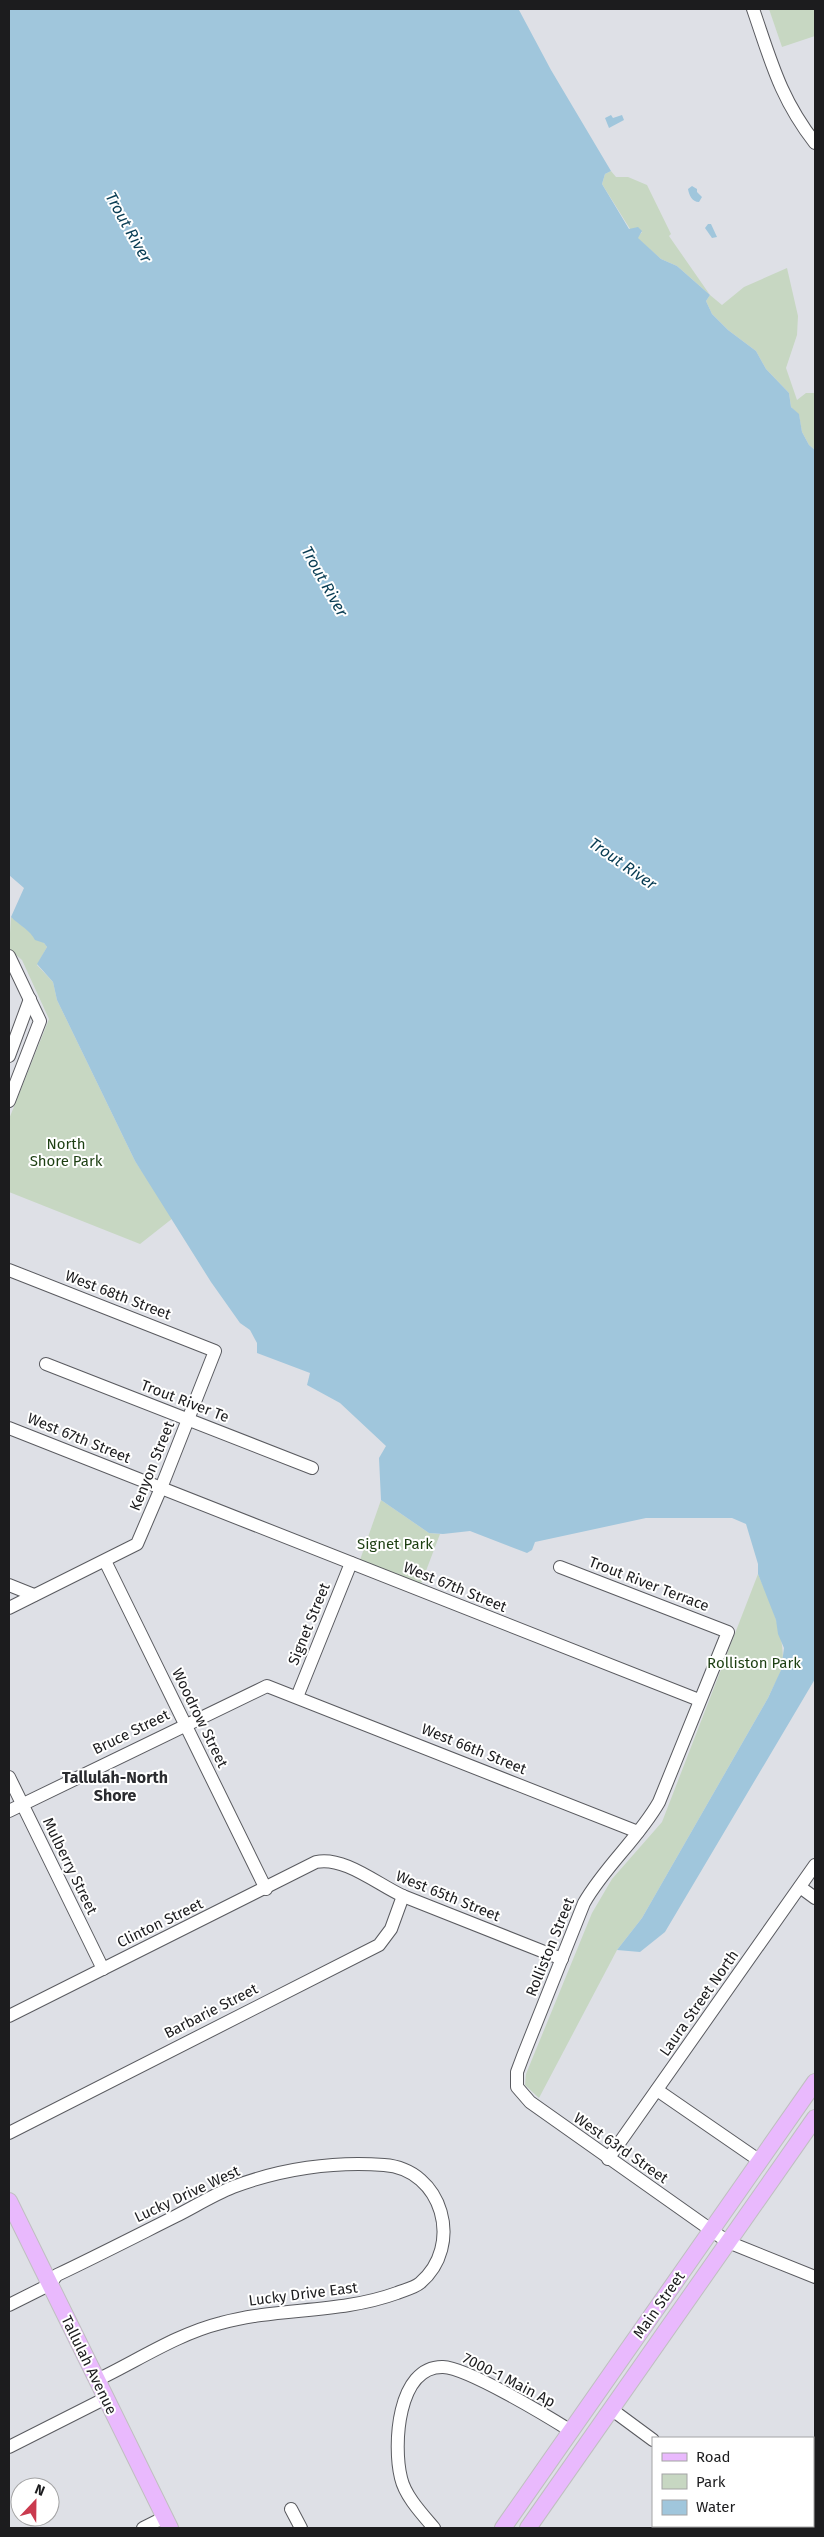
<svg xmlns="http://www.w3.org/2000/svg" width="824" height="2537" viewBox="0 0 824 2537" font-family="'Fira Sans',sans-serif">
<rect width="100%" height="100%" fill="#dee0e6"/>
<!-- green -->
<g fill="#c7d7c2">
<path d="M769,9h46v27l-33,11z"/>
<path d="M611,171l5,6h12l19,8 24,49 -2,2 41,59 12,10 22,-18 43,-19 11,48 -1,19 -11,33 11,32 9,-7h9v57l-6,-5 -7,-13 -3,-17 -8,-8 -2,-14 -23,-24 -10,-18 -28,-21 -16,-16 -6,-13 4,-6 -33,-29 -16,-7 -24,-21 5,-6 -12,-3 -28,-45 3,-10z"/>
<path d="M11,917l33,26 3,4 -10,18 16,17 4,18 78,161 38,57 -33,26 -131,-52v-73l40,-100 -27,-59 -13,-11z"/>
<path d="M381,1500l48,33 11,1 -19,50 -61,-24z"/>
<path d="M758,1574c11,26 31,69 23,96 -3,9 -9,19 -13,28l-126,220 -25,32 -78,148 -14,-13 1,-11 66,-161 20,-34 50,-57z"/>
</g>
<!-- water -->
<g fill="#a0c6dc">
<path d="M9,9l510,1 32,60 60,101 -6,3 -3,10 27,45 9,-2 4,4 -4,7 23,21 16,7 33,29 -4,6 6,13 16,16 28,21 10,18 23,24 2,14 8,7 3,18 7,13 6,5v1229l-150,253 -25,20 -23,-2 25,-32 126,-220 13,-28 3,-22 -6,-14 -2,-14 -18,-46v-10l-12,-40 -14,-6h-86l-111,24 -3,8 -5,3 -57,-22 -27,3 -14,-1 -48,-33 -2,-42 7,-12 -46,-43 -33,-18 3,-12 -53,-20v-10l-7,-13 -10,-7 -29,-41 -76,-121 -78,-161 -4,-18 -16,-18 10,-17 -3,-4 -9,-3c-5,-10 -16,-15 -24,-23l13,-29 -15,-13z"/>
<path d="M611,115l2,3 9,-3 2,5 -15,8 -4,-10z"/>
<path d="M692,186l5,3v3l5,5 -3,5c-7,0 -10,-7 -11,-13z"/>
<path d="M708,224h3l6,13 -5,1 -7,-10z"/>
</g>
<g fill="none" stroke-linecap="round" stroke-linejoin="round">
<!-- minor casing -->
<g stroke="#5a5b60" stroke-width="14">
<g id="minor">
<path d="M753,9c18,52 27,89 62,134"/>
<path d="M9,956l31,65 -31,80"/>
<path d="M9,1056l21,-57"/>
<path d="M9,1270l206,81 -54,137 -24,56 -128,64"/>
<path d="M46,1364l266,104"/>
<path d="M9,1428l690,272"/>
<path d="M105,1561l161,328"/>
<path d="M560,1567l168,65 -69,170c-21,37 -54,64 -75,101l-61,153 -6,16v15l13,15 198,140 87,35"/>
<path d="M9,1585l25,10"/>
<path d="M297,1697l54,-134"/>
<path d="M9,1777l94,192"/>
<path d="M9,1811l258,-125 371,146"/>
<path d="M800,1887l15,11"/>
<path d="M9,2016l307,-154c28,-6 61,22 87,34l159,63"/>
<path d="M657,2090l103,71"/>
<path d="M9,2133l370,-188 12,-16 12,-33"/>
<path d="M608,2159l207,-294"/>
<path d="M9,2305l40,-20 8,-10c40,-19 79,-39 119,-59 18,-9 37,-21 57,-29 47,-18 101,-26 151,-22 59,4 80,81 36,118 -6,5 -16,7 -23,10 -58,21 -118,14 -176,30 -44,11 -84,38 -124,57"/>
<path d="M611,2409l42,31"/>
<path d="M9,2447l97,-49"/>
<path d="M291,2509l10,19"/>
<path d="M813,2514l2,1"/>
<path d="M143,2528l22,-11"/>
<path d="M434,2528c-12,-14 -29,-32 -33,-50 -8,-32 -4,-112 42,-111 25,1 104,49 128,64"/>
</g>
</g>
<!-- major casing -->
<g stroke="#bfbfc0" stroke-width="18">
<g id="major">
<path d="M9,2201l161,327"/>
<path d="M503,2528l312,-446"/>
<path d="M528,2528l287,-410"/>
</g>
</g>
<!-- minor -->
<use href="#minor" stroke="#fff" stroke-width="12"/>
<!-- major -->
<use href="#major" stroke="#e9b9fd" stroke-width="16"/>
</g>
<g text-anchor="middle" stroke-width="4" stroke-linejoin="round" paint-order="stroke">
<!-- park labels -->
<g font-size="15" fill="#1d3f12" stroke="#fff">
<text x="66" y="1149">North<tspan x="66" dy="17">Shore Park</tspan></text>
<text x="395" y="1549">Signet Park</text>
<text x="754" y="1668">Rolliston Park</text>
</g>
<!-- street labels -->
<g font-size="15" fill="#1c1c1e" stroke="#fff">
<text transform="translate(118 1295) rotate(21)" y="5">West 68th Street</text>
<text transform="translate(185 1401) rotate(21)" y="5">Trout River Te</text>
<text transform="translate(79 1438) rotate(22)" y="5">West 67th Street</text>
<text transform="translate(152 1466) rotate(-68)" y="5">Kenyon Street</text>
<text transform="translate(649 1584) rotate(21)" y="5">Trout River Terrace</text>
<text transform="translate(455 1587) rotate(22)" y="5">West 67th Street</text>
<text transform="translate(309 1624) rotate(-68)" y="5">Signet Street</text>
<text transform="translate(200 1718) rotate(64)" y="5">Woodrow Street</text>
<text transform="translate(131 1732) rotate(-26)" y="5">Bruce Street</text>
<text transform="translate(474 1749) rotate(22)" y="5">West 66th Street</text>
<text transform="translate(70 1866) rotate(64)" y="5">Mulberry Street</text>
<text transform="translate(448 1896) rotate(22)" y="5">West 65th Street</text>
<text transform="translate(160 1923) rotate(-26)" y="5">Clinton Street</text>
<text transform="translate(550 1947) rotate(-68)" y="5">Rolliston Street</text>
<text transform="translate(699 2003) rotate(-55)" y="5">Laura Street North</text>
<text transform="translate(211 2011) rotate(-27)" y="5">Barbarie Street</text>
<text transform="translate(621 2148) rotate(35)" y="5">West 63rd Street</text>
<text transform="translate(187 2194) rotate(-25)" y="5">Lucky Drive West</text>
<text transform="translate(303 2294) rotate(-7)" y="5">Lucky Drive East</text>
<text transform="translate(659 2305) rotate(-55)" y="5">Main Street</text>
<text transform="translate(89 2365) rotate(64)" y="5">Tallulah Avenue</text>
<text transform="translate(509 2380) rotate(27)" y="5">7000-1 Main Ap</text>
</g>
<!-- water labels -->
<g font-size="16" font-style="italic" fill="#083c53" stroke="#fff">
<text transform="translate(129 227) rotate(61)" y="6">Trout River</text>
<text transform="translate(325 581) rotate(61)" y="6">Trout River</text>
<text transform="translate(623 863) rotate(35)" y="6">Trout River</text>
</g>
<!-- neighbourhood labels -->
<g font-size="16" font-weight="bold" fill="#2a2b2f" stroke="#fff">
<text x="115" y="1783">Tallulah-North<tspan x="115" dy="18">Shore</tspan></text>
</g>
</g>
<!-- border -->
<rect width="824" height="2537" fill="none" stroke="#1c1c1e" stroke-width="20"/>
<!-- legend -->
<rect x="652" y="2437" width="162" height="90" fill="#ffffff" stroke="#a4a4a5"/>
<rect x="662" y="2453" width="25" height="8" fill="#e9b9fd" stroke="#a4a4a5"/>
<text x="696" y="2462" font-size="15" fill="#1c1c1e">Road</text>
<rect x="662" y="2474" width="25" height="15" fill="#c7d7c2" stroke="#a4a4a5"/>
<text x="696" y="2487" font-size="15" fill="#1c1c1e">Park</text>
<rect x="662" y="2500" width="25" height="15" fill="#a0c6dc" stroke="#a4a4a5"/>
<text x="696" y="2512" font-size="15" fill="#1c1c1e">Water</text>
<!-- north arrow -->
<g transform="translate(35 2502) rotate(22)"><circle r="24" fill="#ffffff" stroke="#a4a4a5"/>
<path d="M0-4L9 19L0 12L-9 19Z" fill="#ca3a4e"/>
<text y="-8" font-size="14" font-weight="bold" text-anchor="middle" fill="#1c1c1e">N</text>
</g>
</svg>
